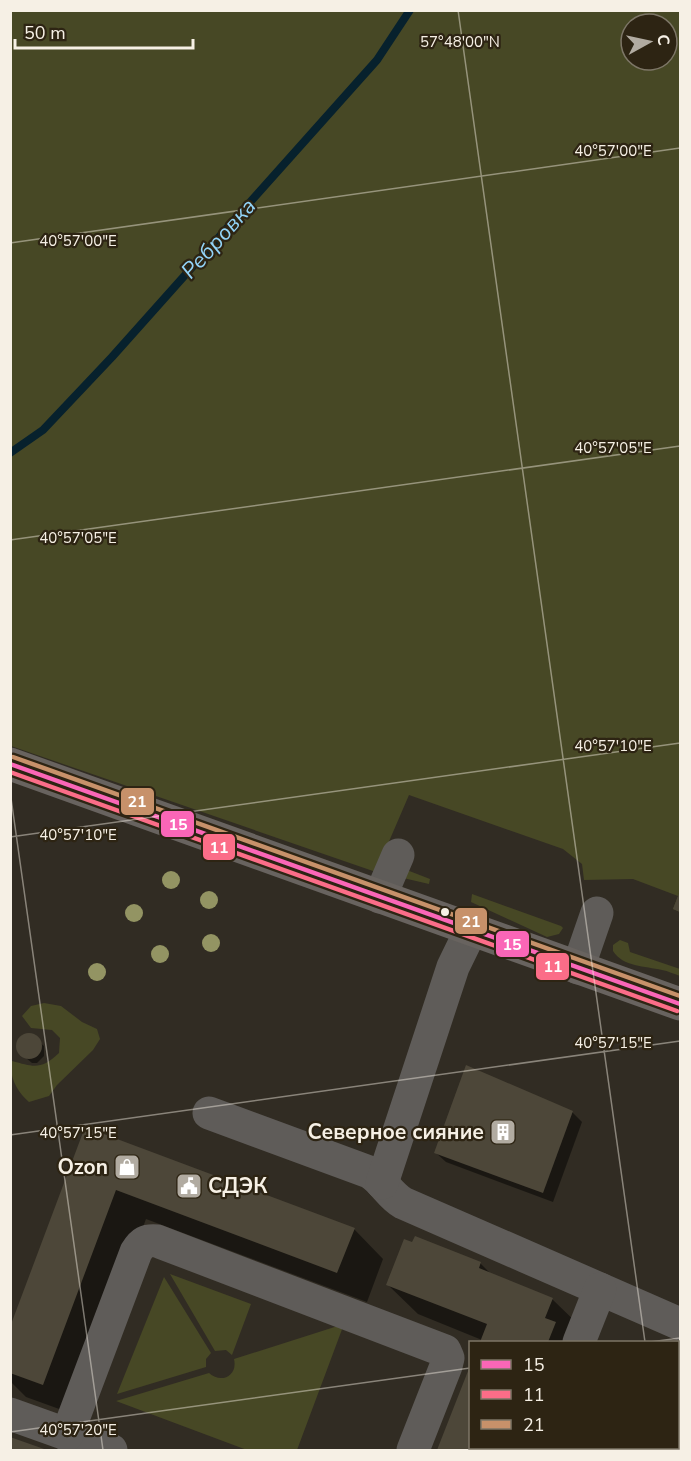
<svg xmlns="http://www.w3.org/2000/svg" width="691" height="1461" viewBox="0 0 691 1461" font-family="'Nunito Sans',sans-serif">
<rect width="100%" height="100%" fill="#312c23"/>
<!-- green -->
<g fill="#474825" fill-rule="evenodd">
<path d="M10,11h670v901l-7,-3 5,-13 -45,-17 -49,1 -2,-16 -19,-15 -154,-54 -28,65 49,19 -1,5 -56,-13 -362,-125zM631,24h36v36h-36z"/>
<path d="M472,894l89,32 2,2 -4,6 -12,3 -76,-35z"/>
<path d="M620,940l8,3 2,9 50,17v7c-6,-2 -12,-5 -18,-6 -17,-4 -39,-3 -49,-19v-6z"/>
<path d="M44,1003l17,3 21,16 15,7 3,10 -7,11 -36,35 -8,11 -20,6c-11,-9 -21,-26 -17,-41 22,6 29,9 47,-8l1,-15 -8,-8 -21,-2 -9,-12 9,-10z"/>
<path d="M170,1274l81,30 -19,51 -6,-5 -11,1z"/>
<path d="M164,1277l47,76 -5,6v8l-89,27z"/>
<path d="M344,1324l-47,126h-50l-131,-49 93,-28c12,11 29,3 25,-14z"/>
</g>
<!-- shadow -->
<g fill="#0007">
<path d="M26,1035h4l14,11v10l-7,7h-5l-13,-11 -1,-10z"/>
<path d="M572,1112l10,10 -29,80 -107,-40 -10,-9z"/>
<path d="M86,1129l268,100 29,30 -16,43 -221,-83 -73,195 -47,-17 -16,-16v-50z"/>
<path d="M480,1263l12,12 60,24 30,29 -6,14h-95l1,-2 -64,-26 -30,-29z"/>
<path d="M470,1370v78h69l3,2h-103z"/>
<path d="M680,1410v40h-17l1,-2h14v-31z"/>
</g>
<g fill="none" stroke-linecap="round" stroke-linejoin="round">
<!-- stream -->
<path stroke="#07212d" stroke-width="8" d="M10,453l33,-23 69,-73 265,-297 33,-50"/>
</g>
<!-- building -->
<g fill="#4d4739">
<path d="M680,891v21l-7,-3z"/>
<circle cx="29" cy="1046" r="13"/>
<path d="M466,1065l107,46 -30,82 -109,-40z"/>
<path d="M85,1127l270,101 -18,45 -221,-83 -73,195 -33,-12v-46z"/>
<path d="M415,1236l66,26 -2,6 74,30 -8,20 11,4 -8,20h-68l7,-18 -101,-39 18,-46 8,3z"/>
<path d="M470,1366v82h34l-1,2h-66z"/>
<path d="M680,1406v44h-19l2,-2h15v-35z"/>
<path d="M10,1437l37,13h-37z"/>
</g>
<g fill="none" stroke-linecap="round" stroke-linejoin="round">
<!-- minor -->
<g stroke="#5f5c59" stroke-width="33">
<path d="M380,897l18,-42"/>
<path d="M578,968l19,-55"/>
<path d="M209,1113l160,59c14,8 20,23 34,31l277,121"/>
<path d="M382,1183l71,-216 18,-37"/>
<path d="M579,1342l21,-53"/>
<path d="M10,1414l101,36"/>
<path d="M67,1435l69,-183c6,-10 10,-12 21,-11l288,110 3,7 -2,8 -33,84"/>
<path d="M537,1450l1,-2"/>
</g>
<!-- major -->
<path stroke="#68635f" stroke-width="33" d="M10,764l670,240"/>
<!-- bus-1 casing -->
<g stroke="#2d2413" stroke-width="9">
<path id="bus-1" d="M10,764l670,240"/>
</g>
<!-- bus-2 casing -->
<g stroke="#2d2413" stroke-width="9">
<path id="bus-2" d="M10,772l667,239"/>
</g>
<!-- bus-3 casing -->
<g stroke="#2d2413" stroke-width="9">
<path id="bus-3" d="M13,757l667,239"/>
</g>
<!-- bus-1 -->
<use href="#bus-1" stroke="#fa66b7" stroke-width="4.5"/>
<!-- bus-2 -->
<use href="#bus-2" stroke="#fb6d88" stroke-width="4.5"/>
<!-- bus-3 -->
<use href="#bus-3" stroke="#c7916a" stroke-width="4.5"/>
</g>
<!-- trees -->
<g fill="#939463">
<circle cx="171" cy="880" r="9"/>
<circle cx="209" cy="900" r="9"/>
<circle cx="134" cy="913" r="9"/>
<circle cx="211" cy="943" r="9"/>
<circle cx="160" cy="954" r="9"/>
<circle cx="97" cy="972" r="9"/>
</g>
<!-- ticks -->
<path fill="none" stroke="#f6f0e5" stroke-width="1.5" stroke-opacity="0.45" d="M458,10l187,1332M10,243l670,-95M10,540l670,-94M10,791l93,659M10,837l670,-94M10,1135l670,-94M650,1342l30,-4M10,1432l460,-64M660,1448v2"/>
<!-- icons -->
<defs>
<g id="building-square" transform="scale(1.35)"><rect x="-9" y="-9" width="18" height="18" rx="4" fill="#b1aba1" stroke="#2d2413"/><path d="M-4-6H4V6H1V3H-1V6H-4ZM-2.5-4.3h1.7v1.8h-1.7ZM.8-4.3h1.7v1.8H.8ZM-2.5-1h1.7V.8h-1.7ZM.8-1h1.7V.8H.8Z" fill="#fff"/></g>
<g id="shop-square" transform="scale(1.35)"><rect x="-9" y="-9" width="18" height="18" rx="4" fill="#b1aba1" stroke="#2d2413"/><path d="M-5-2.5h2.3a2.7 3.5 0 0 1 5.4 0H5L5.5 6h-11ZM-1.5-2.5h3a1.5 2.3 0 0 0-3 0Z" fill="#fff"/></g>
<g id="civic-square" transform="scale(1.35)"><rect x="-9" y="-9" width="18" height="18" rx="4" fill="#b1aba1" stroke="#2d2413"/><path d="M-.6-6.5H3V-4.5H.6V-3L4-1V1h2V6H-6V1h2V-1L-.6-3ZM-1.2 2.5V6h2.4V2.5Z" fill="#fff"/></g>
</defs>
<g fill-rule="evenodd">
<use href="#building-square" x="503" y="1132"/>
<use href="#shop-square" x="127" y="1167"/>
<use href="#civic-square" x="189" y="1186"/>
</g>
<!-- markers -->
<circle fill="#f6f0e5" stroke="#2d2413" stroke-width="2" cx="445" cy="912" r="5"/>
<g text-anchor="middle" stroke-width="4.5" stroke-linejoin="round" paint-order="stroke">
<!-- poi labels -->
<g font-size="21" font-weight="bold" fill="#f6f0e5" stroke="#2d2413" text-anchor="end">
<text x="484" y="1139">Северное сияние</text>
<text x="108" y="1174">Ozon</text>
<text x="208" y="1193" text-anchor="start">СДЭК</text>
</g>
<!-- water labels -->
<g font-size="22" font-style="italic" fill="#92d3f7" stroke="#2d2413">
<text transform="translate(218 238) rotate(-48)" y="8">Ребровка</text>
</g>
</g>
<g font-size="15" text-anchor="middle" fill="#f6f0e5" stroke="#2d2413" stroke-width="4.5" stroke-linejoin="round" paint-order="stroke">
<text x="460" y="47">57°48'00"N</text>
<text x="613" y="156">40°57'00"E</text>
<text x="78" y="246">40°57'00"E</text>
<text x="613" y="453">40°57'05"E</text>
<text x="78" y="543">40°57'05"E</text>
<text x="613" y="751">40°57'10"E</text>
<text x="78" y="840">40°57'10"E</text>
<text x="613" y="1048">40°57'15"E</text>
<text x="78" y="1138">40°57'15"E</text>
<text x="78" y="1435">40°57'20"E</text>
</g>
<g stroke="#2d2413" stroke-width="2">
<rect x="120" y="787" width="35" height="29" rx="6" fill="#c7916a"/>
<rect x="160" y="810" width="35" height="28" rx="6" fill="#fa66b7"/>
<rect x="202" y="833" width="34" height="28" rx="6" fill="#fb6d88"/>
<rect x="454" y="907" width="34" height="28" rx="6" fill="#c7916a"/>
<rect x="495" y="930" width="35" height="28" rx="6" fill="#fa66b7"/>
<rect x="535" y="952" width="35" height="29" rx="6" fill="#fb6d88"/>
</g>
<g font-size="16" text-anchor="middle" font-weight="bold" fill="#fff">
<text x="137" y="807">21</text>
<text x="178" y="830">15</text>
<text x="219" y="853">11</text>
<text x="471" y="927">21</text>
<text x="512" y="950">15</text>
<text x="553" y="972">11</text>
</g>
<!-- border -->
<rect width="691" height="1461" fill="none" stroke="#f6f0e5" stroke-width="24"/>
<!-- legend -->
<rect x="469" y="1341" width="210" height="108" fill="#2d2413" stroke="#7d7667" stroke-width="1.5"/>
<rect x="481" y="1360" width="30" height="9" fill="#fa66b7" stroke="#7d7667" stroke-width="1.5"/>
<text x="523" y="1371" font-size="18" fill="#f6f0e5">15</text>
<rect x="481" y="1390" width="30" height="9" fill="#fb6d88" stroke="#7d7667" stroke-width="1.5"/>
<text x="523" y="1401" font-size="18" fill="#f6f0e5">11</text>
<rect x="481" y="1420" width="30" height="9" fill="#c7916a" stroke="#7d7667" stroke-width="1.5"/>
<text x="523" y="1431" font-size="18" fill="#f6f0e5">21</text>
<!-- north arrow -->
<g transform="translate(649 42) rotate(82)"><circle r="28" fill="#2d2413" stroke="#7d7667" stroke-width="1.5"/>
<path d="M0-4.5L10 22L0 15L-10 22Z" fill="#b1aba1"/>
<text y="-9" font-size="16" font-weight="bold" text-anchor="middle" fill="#f6f0e5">С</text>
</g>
<!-- scale -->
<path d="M15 39v9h178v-9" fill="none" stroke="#f6f0e5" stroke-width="3"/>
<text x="24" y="39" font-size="18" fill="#f6f0e5" stroke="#2d2413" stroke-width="4.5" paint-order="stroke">50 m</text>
</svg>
